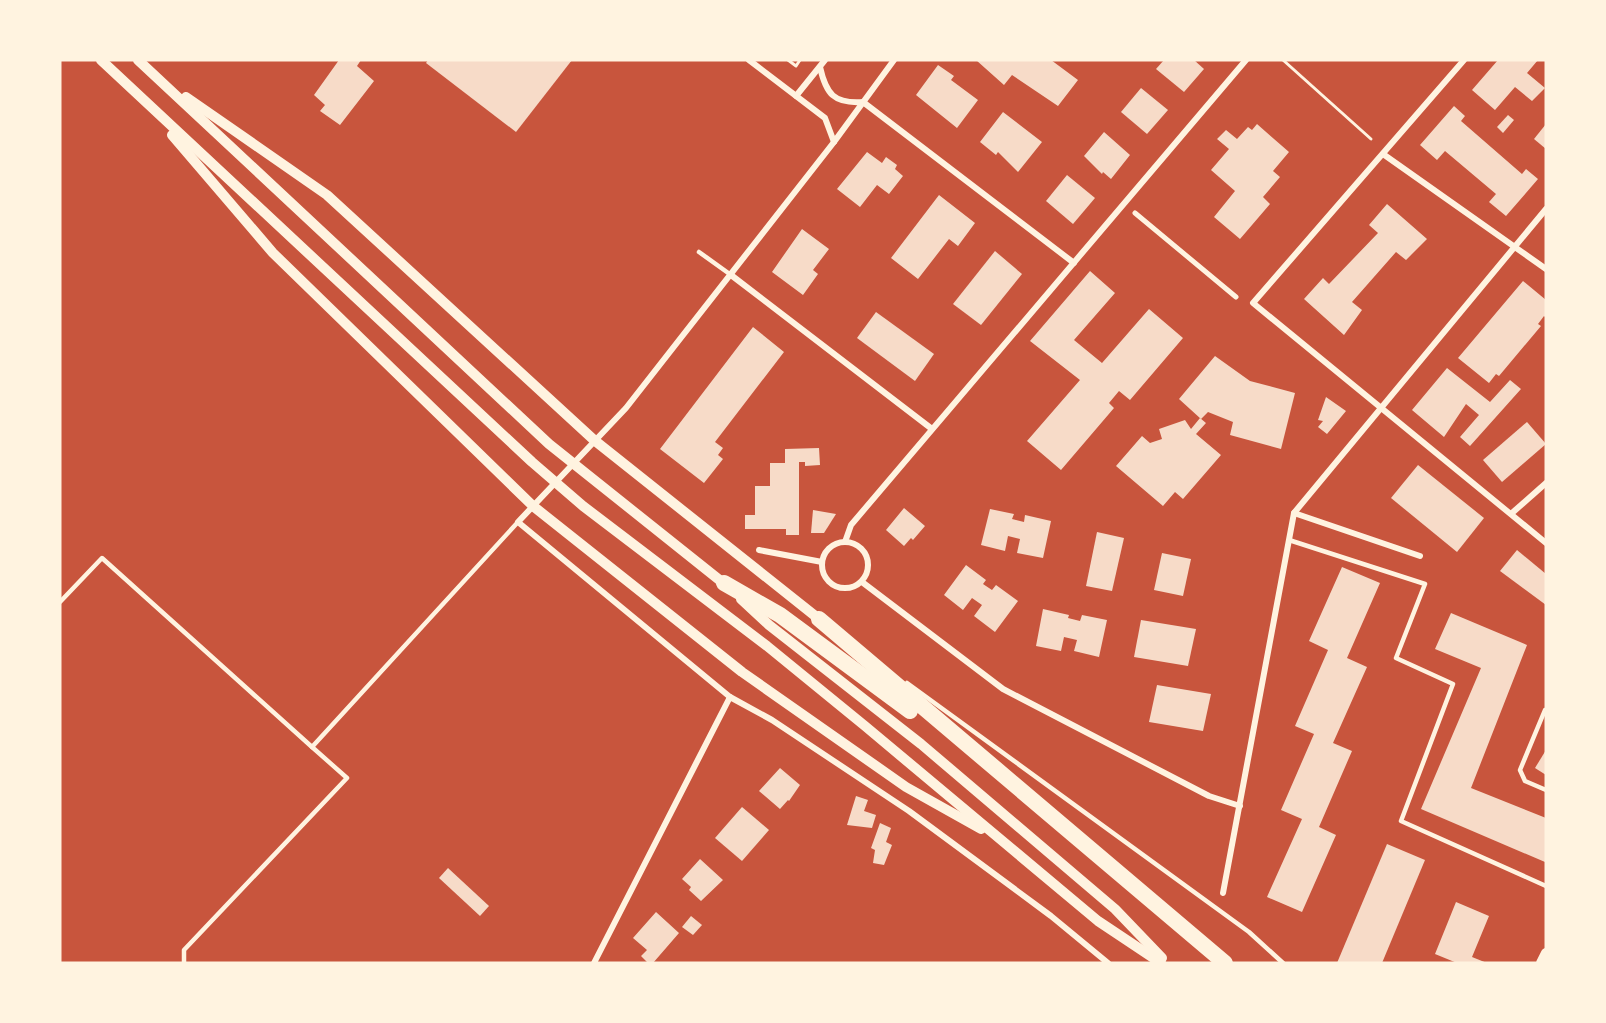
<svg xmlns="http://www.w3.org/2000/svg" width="1606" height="1023" viewBox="0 0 1606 1023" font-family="'Roboto Condensed',sans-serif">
<rect width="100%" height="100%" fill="#c8553d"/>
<!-- building -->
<g fill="#f7dbc8">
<path d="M339,60h22l-4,6 17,15 -34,44 -20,-14 5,-6 -11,-10z"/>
<path d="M428,60h144l-56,72 -90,-69z"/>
<path d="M976,60h75l27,20 -20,26 -46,-31 -8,10z"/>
<path d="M1164,60h30l10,9 -20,23 -28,-23z"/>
<path d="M1498,60h40l-11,13 18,15 -13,13 -17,-14 -20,23 -23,-20z"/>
<path d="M938,65l16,11 -3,4 27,20 -21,28 -41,-33z"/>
<path d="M1141,88l27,22 -21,24 -26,-22z"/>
<path d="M1454,106l11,10 -4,5 61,53 4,-5 12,10 -32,37 -17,-14 7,-8 -51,-43 -8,9 -17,-15z"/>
<path d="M1003,112l39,30 -24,30 -20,-20 -2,3 -16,-13z"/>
<path d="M1508,115l6,5 -11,13 -6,-6z"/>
<path d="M1257,124l32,28 -16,19 7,6 -17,20 7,7 -30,35 -26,-22 21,-26 -24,-21 18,-21 -12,-10 9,-9 11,9 11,-12 4,3z"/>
<path d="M1546,124v25l-12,-10z"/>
<path d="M1104,132l26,23 -19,24 -8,-7 -1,2 -18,-18z"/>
<path d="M867,152l15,11 4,-6 11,8 -2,4 8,7 -14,18 -12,-9 -17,22 -23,-18z"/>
<path d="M1067,175l28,23 -22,26 -27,-23z"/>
<path d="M939,195l36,28 -17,23 -9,-7 -31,40 -27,-21z"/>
<path d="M1387,204l40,35 -21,21 -10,-8 -44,50 10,8 -18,25 -40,-36 19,-21 6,6 49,-51 -9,-8z"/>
<path d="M802,229l27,20 -16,21 5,4 -15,21 -31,-23z"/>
<path d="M995,251l27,23 -41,51 -28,-21z"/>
<path d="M1090,271l25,22 -41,47 28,23 47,-54 34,29 -53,62 -11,-9 -10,12 5,5 -53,62 -34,-29 53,-61 -50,-39z"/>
<path d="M1523,281l23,19v18l-2,-2 -6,8 3,2 -42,50 -3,-2 -7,9 -31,-25z"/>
<path d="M876,312l58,42 -19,27 -58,-43z"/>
<path d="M753,327l31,25 -69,90 8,6 -5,7 5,4 -19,24 -44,-34z"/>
<path d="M1215,356l35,25 45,12 -14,56 -51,-14 3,-13 -25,-10 -7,7 -22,-20z"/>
<path d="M1447,368l43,34 20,-22 11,9 -51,57 -10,-9 19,-22 -13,-11 -22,33 -32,-27z"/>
<path d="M1326,397l20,14 -19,23 -9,-7 5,-6 -5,-1z"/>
<path d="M1200,418l6,5 -10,11 25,21 -38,44 -8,-7 -12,14 -47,-40 26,-30 8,7 12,-4 -3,-10 26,-9 6,9z"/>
<path d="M1527,422l19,22 -44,38 -19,-22z"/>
<path d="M819,448l1,17 -15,1v-4h-6v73h-13v-6h-41v-14h10v-29h15v-23h15v-14z"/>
<path d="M1418,465l66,53 -27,34 -66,-54z"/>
<path d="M904,508l21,18 -12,14 -2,-2 -7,8 -18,-16z"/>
<path d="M990,509l24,5 -2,5 12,3 1,-7 26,6 -8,37 -26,-5 3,-14 -12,-3 -3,15 -24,-6z"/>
<path d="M813,510l23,4 -12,19h-13z"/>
<path d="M1097,532l27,6 -12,53 -26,-5z"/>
<path d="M1517,550l29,24v31l-46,-34z"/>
<path d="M1162,553l29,6 -8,37 -29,-6z"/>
<path d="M966,565l20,15 -3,4 9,6 4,-5 22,16 -23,31 -21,-16 8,-11 -10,-7 -9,12 -19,-15z"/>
<path d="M1342,567l38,16 -33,75 20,9 -34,76 19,8 -33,76 17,8 -34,77 -35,-15 35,-78 -21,-9 33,-76 -19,-8 33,-76 -19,-9z"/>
<path d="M1043,609l26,6 -1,3 12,3 2,-6 25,5 -8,37 -25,-6 3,-11 -13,-3 -3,14 -25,-5z"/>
<path d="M1451,613l76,32 -56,143 75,30 -1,44 -124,-53 60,-141 -46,-19z"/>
<path d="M1141,620l55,9 -8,37 -54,-9z"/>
<path d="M1157,685l54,9 -8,37 -54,-9z"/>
<path d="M1546,750v25l-11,-7z"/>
<path d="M780,768l20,17 -11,16 -1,-1 -8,9 -21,-18z"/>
<path d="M856,796l12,4 -4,11 12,4 -4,13 -25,-3z"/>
<path d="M742,807l27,23 -27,31 -27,-23z"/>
<path d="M880,823l11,5 -5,14 6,3 -8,20 -11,-2 2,-13 -4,-2z"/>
<path d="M1387,844l38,16 -43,103h-45z"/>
<path d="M700,859l23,21 -22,21 -12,-11 2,-3 -9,-8z"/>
<path d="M448,868l41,38 -9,10 -41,-38z"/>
<path d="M1456,902l33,14 -17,41 15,6h-30l-22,-9z"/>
<path d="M656,912l23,21 -26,30h-5l-7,-7 6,-6 -14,-12z"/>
<path d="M691,916l11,9 -9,10 -11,-8z"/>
</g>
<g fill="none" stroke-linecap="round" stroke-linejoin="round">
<!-- path -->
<g stroke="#fff3e0" stroke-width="3">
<path d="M788,60l8,6 4,-6"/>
<path d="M1283,60l88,79"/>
</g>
<!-- service -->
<g stroke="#fff3e0" stroke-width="4.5">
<path d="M699,252l32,23"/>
<path d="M1289,540l136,44 -29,74 57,26 -52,137 145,65"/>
<path d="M60,602l42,-44 210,189 206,-225"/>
<path d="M907,683l342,249 34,31"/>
<path d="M1545,710l-25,60 5,11 21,9"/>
<path d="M184,963v-13l163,-172 -35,-31"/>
</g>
<!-- pedestrian -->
<path stroke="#fff3e0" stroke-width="5" d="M1135,213l101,84"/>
<!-- minor -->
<g stroke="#fff3e0" stroke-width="6">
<path d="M749,60l76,58 9,24"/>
<path d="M894,60l-60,82 -208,266 -108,114 212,175 42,23 137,91 142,105 57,47"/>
<path d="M1464,60l-211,243 293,240"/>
<path d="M820,67c6,27 14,37 43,35l211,161"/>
<path d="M796,96l29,-36"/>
<path d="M1383,154l163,115"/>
<path d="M731,275l201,154"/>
<path d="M1294,513l126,43"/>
<path d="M1512,513l34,-30"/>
<circle cx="845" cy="565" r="23"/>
<path d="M845,542l6,-17 395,-465"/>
<path d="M759,550l63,12"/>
<path d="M862,582l141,107 206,107 31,10"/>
<path d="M1223,893l71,-380 252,-304"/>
<path d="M594,963l136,-266"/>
</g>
<!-- tertiary -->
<g stroke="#fff3e0" stroke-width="10">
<path d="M101,60l431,402 51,44 184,140 98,80 233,195 63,42"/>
<path d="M138,60l411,384 178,142"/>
<path d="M186,97l141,98 267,245 225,179"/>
<path d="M172,135l101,118 260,253 209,166 164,115 75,42"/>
<path d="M741,599l28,26 152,119 194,165 47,49"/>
<path d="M1541,963l5,-10"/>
</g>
<!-- trunk -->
<g stroke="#fff3e0" stroke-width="16">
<path d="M724,583l56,32 130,96"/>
<path d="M819,619l406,344"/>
</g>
</g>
<!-- border -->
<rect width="1606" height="1023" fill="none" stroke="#fff3e0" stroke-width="123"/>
</svg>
